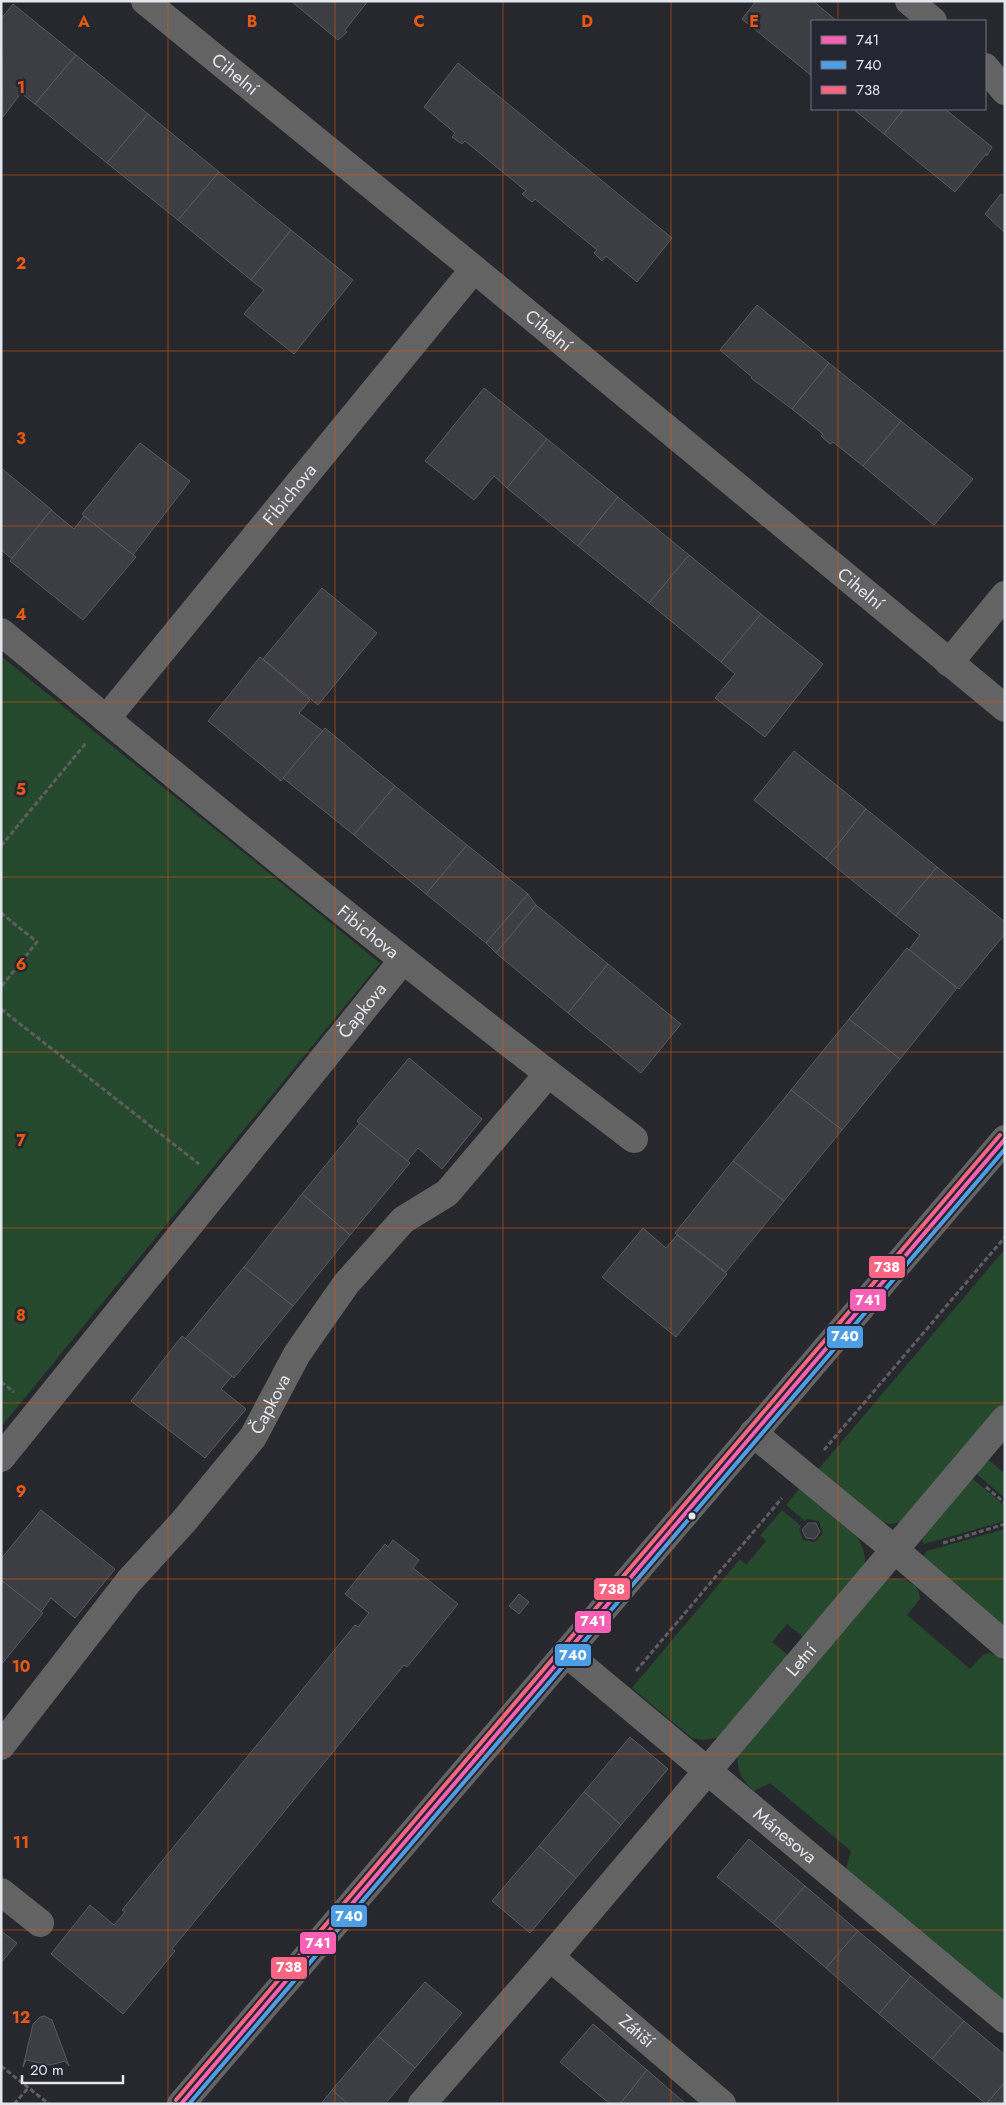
<svg xmlns="http://www.w3.org/2000/svg" width="1006" height="2105" viewBox="0 0 1006 2105" font-family="Jost,sans-serif">
<rect width="100%" height="100%" fill="#27282e"/>
<!-- green -->
<g fill="#25492d">
<path d="M1,656l379,307 -379,464z"/>
<path d="M1005,1249v157l-100,115 -15,3 -14,-3 -59,-50z"/>
<path d="M985,1457l18,15 2,-2v28l-32,-27z"/>
<path d="M968,1475l37,31v15l-81,23 -2,-3v-6z"/>
<path d="M799,1489l58,48c6,10 9,18 8,30l-57,74 -21,-17 -15,18 21,17 -70,78 -21,3 -10,-2 -60,-50 108,-129 6,6 20,-24 -6,-5 22,-26 19,16 -2,3 4,11 12,2 8,-9 -4,-12 -13,-2 -1,2 -19,-16z"/>
<path d="M1005,1529v104l-82,-77 4,-5z"/>
<path d="M894,1579c13,0 26,5 26,20l-13,16 63,54c15,-15 15,-23 35,-7v343l-159,-136 5,-18 -81,-68 -16,8c-14,-12 -18,-23 -16,-41l145,-169z"/>
</g>
<!-- building -->
<g fill="#3d3e43" stroke="#5a5a60">
<path d="M291,1h77l-23,29 2,2 -9,8z"/>
<path d="M756,1h57l24,20h-25v55l-70,-57z"/>
<path d="M13,4l63,51 -41,49 -14,-11 -18,24 -2,-98z"/>
<path d="M76,55l72,59 -41,49 -72,-59z"/>
<path d="M458,63l214,175 -35,44 -31,-26 -4,5 -8,-8 3,-3 -62,-51 -3,3 -10,-8 4,-3 -61,-50 -3,3 -10,-7 3,-4 -31,-26z"/>
<path d="M853,109h51l-20,25z"/>
<path d="M904,109h41l47,38 -5,9 -1,-2 -31,38 -71,-58z"/>
<path d="M148,114l71,58 -41,48 -71,-57z"/>
<path d="M219,172l72,58 -40,50 -73,-60z"/>
<path d="M1001,194l4,3v36l-20,-19z"/>
<path d="M291,230l62,50 -59,74 -50,-40 20,-24 -13,-10z"/>
<path d="M757,305l72,58 -37,46 -41,-31 1,-1 -32,-27z"/>
<path d="M829,363l72,58 -38,45 -30,-24 -3,2 -9,-8 2,-2 -31,-25z"/>
<path d="M484,388l63,51 -40,49 -13,-12 -20,24 -49,-39z"/>
<path d="M901,421l72,58 -39,46 -71,-59z"/>
<path d="M547,439l71,58 -40,49 -71,-58z"/>
<path d="M140,443l50,38 -57,74 -51,-41z"/>
<path d="M1,468l51,42 -40,49 -11,-9z"/>
<path d="M618,497l71,58 -40,48 -71,-57z"/>
<path d="M51,510l23,19 10,-13 52,41 -53,63 -73,-59z"/>
<path d="M689,555l72,59 -40,48 -72,-59z"/>
<path d="M322,588l55,45 -59,72 -55,-46z"/>
<path d="M761,614l62,50 -58,73 -50,-39 20,-24 -14,-12z"/>
<path d="M260,657l50,43 -11,13 24,18 -42,50 -73,-60z"/>
<path d="M325,728l70,58 -41,49 -71,-57z"/>
<path d="M794,751l72,58 -40,50 -72,-59z"/>
<path d="M395,786l72,59 -41,49 -72,-59z"/>
<path d="M866,809l71,58 -41,49 -70,-57z"/>
<path d="M467,845l61,49 -42,49 -60,-49z"/>
<path d="M937,867l68,55v12l-46,55 -50,-39 11,-15 -24,-19z"/>
<path d="M528,894l8,11 -40,48 -10,-10z"/>
<path d="M536,905l72,59 -40,49 -72,-60z"/>
<path d="M907,948l50,40 -57,71 -51,-40z"/>
<path d="M608,964l73,60 -40,49 -73,-60z"/>
<path d="M849,1019l51,40 -58,71 -51,-40z"/>
<path d="M409,1058l73,61 -40,50 -24,-21 -11,13 -50,-40z"/>
<path d="M791,1090l51,40 -58,71 -51,-40z"/>
<path d="M360,1123l50,40 -60,72 -48,-41z"/>
<path d="M733,1161l51,40 -58,71 -51,-39z"/>
<path d="M302,1194l48,41 -57,71 -49,-39z"/>
<path d="M643,1228l23,20 11,-13 50,39 -51,63 -74,-60z"/>
<path d="M244,1267l49,39 -59,72 -49,-39z"/>
<path d="M182,1336l50,40 -11,13 25,20 -41,49 -74,-57z"/>
<path d="M41,1510l74,59 -40,49 -24,-20 -10,14 -40,-32v-21z"/>
<path d="M808,1523h8l4,9 -5,7 -9,-1 -4,-8z"/>
<path d="M393,1540l26,20 -6,8 45,36 -51,63 -3,-2 -232,284 3,2 -52,63 -72,-60 39,-49 24,20 11,-13 -3,-2 233,-285 3,2 11,-14 -24,-19 40,-50 3,3z"/>
<path d="M1,1580l42,33 -42,52z"/>
<path d="M519,1594l10,8 -10,12 -10,-8z"/>
<path d="M630,1737l38,32 -47,56 -37,-33z"/>
<path d="M584,1792l37,33 -45,53 -37,-32z"/>
<path d="M749,1839l56,47 -32,37 -56,-46z"/>
<path d="M539,1846l37,32 -46,55 -38,-32z"/>
<path d="M805,1886l53,45 -32,37 -53,-45z"/>
<path d="M1,1931l16,12 -16,20z"/>
<path d="M858,1931l53,45 -32,38 -53,-46z"/>
<path d="M911,1976l53,45 -32,38 -53,-45z"/>
<path d="M425,1982l37,31 -47,55 -37,-32z"/>
<path d="M44,2016l8,4 17,46 -4,-5 -15,4 -24,-5 -3,7 10,-43 7,-7z"/>
<path d="M964,2021l41,34v27l-19,22 -54,-45z"/>
<path d="M593,2024l54,46 -27,34h-10l-50,-42z"/>
<path d="M378,2036l37,32 -30,36h-37l-16,-14z"/>
<path d="M647,2070l39,34h-66z"/>
<path d="M1005,2082v22h-19z"/>
<path d="M332,2090l16,14h-27z"/>
</g>
<g fill="none" stroke-linecap="round" stroke-linejoin="round">
<!-- path -->
<g stroke="#5e5e61" stroke-width="3" stroke-dasharray="5 2.5" stroke-linecap="butt">
<path d="M1,846l85,-103"/>
<path d="M1,913l36,29 -36,45"/>
<path d="M1,1009l198,155"/>
<path d="M1,1382l13,10"/>
<path d="M824,1450l181,-213"/>
<path d="M986,1487l19,16"/>
<path d="M943,1543l62,-19"/>
<path d="M636,1671l146,-173"/>
<path d="M1,2066l48,38"/>
<path d="M14,2104l15,-17"/>
</g>
<!-- minor -->
<g stroke="#646363" stroke-width="28">
<path id="s1" d="M145,1l329,268 531,439"/>
<path d="M909,1l24,20"/>
<path d="M985,67l20,24"/>
<path id="s2" d="M1,632c208,172 417,344 633,507"/>
<path d="M949,663l56,-68"/>
<path id="s3" d="M106,719l368,-450"/>
<path d="M753,1433l141,116 111,96"/>
<path id="s4" d="M1,1458l402,-498"/>
<path id="s5" d="M566,1653l439,366"/>
<path id="s6" d="M1,1746l128,-165 55,-60 69,-84 44,-83 49,-70 57,-64 44,-27 101,-119"/>
<path d="M1,1892l39,31"/>
<path id="s7" d="M550,1957l172,147"/>
<path d="M181,2104l824,-965"/>
<path id="s8" d="M422,2104l128,-147 455,-538"/>
</g>
<!-- bus-1 casing -->
<g stroke="#242631" stroke-width="8">
<path id="bus-1" d="M181,2104l824,-965"/>
</g>
<!-- bus-2 casing -->
<g stroke="#242631" stroke-width="8">
<path id="bus-2" d="M189,2104l816,-955"/>
</g>
<!-- bus-3 casing -->
<g stroke="#242631" stroke-width="8">
<path id="bus-3" d="M176,2100l824,-965"/>
</g>
<!-- bus-1 -->
<use href="#bus-1" stroke="#f860b3" stroke-width="4"/>
<!-- bus-2 -->
<use href="#bus-2" stroke="#4d9ee5" stroke-width="4"/>
<!-- bus-3 -->
<use href="#bus-3" stroke="#fa6682" stroke-width="4"/>
</g>
<!-- grid -->
<path fill="none" stroke="#e8590c" stroke-width="1" stroke-opacity="0.55" d="M168,1v2103M335,1v2103M503,1v2103M671,1v2103M838,1v20M838,109v1995M1,175h1004M1,351h1004M1,526h1004M1,702h1004M1,877h1004M1,1052h1004M1,1228h1004M1,1403h1004M1,1579h1004M1,1754h1004M1,1930h1004"/>
<!-- markers -->
<circle fill="#e4e6ee" stroke="#242631" stroke-width="2" cx="692" cy="1516" r="4.5"/>
<g text-anchor="middle" stroke-width="5" stroke-linejoin="round" paint-order="stroke">
<!-- street labels -->
<g font-size="18" fill="#e4e6ee" stroke="#242631">
<text dy="6" stroke="none"><textPath href="#s1" startOffset="116">Cihelní</textPath></text>
<text dy="6" stroke="none"><textPath href="#s1" startOffset="521">Cihelní</textPath></text>
<text dy="6" stroke="none"><textPath href="#s3" startOffset="290">Fibichova</textPath></text>
<text dy="6" stroke="none"><textPath href="#s1" startOffset="926">Cihelní</textPath></text>
<text dy="6" stroke="none"><textPath href="#s2" startOffset="474">Fibichova</textPath></text>
<text dy="6" stroke="none"><textPath href="#s4" startOffset="575">Čapkova</textPath></text>
<text dy="6" stroke="none"><textPath href="#s6" startOffset="436">Čapkova</textPath></text>
<text dy="6" stroke="none"><textPath href="#s8" startOffset="584">Letní</textPath></text>
<text dy="6" stroke="none"><textPath href="#s5" startOffset="285">Mánesova</textPath></text>
<text dy="6" stroke="none"><textPath href="#s7" startOffset="114">Zátiší</textPath></text>
</g>
</g>
<g font-size="16" text-anchor="middle" font-weight="bold" fill="#e8590c" stroke="#242631" stroke-width="5" stroke-linejoin="round" paint-order="stroke">
<text x="84" y="27">A</text>
<text x="252" y="27">B</text>
<text x="419" y="27">C</text>
<text x="587" y="27">D</text>
<text x="754" y="27">E</text>
<text x="21" y="93">1</text>
<text x="21" y="269">2</text>
<text x="21" y="444">3</text>
<text x="21" y="620">4</text>
<text x="21" y="795">5</text>
<text x="21" y="970">6</text>
<text x="21" y="1146">7</text>
<text x="21" y="1321">8</text>
<text x="21" y="1497">9</text>
<text x="21" y="1672">10</text>
<text x="21" y="1848">11</text>
<text x="21" y="2023">12</text>
</g>
<g stroke="#242631" stroke-width="2">
<rect x="868" y="1255" width="38" height="24" rx="5" fill="#fa6682"/>
<rect x="849" y="1288" width="38" height="24" rx="5" fill="#f860b3"/>
<rect x="826" y="1325" width="38" height="24" rx="5" fill="#4d9ee5"/>
<rect x="593" y="1577" width="38" height="24" rx="5" fill="#fa6682"/>
<rect x="574" y="1610" width="38" height="24" rx="5" fill="#f860b3"/>
<rect x="554" y="1643" width="38" height="24" rx="5" fill="#4d9ee5"/>
<rect x="330" y="1904" width="38" height="24" rx="5" fill="#4d9ee5"/>
<rect x="299" y="1931" width="38" height="24" rx="5" fill="#f860b3"/>
<rect x="270" y="1956" width="38" height="24" rx="5" fill="#fa6682"/>
</g>
<g font-size="14" text-anchor="middle" font-weight="bold" fill="#fff">
<text x="887" y="1272">738</text>
<text x="868" y="1305">741</text>
<text x="845" y="1341">740</text>
<text x="612" y="1594">738</text>
<text x="593" y="1626">741</text>
<text x="573" y="1660">740</text>
<text x="349" y="1921">740</text>
<text x="318" y="1948">741</text>
<text x="289" y="1972">738</text>
</g>
<!-- border -->
<rect width="1006" height="2105" fill="none" stroke="#e4e6ee" stroke-width="5"/>
<!-- legend -->
<rect x="811" y="20" width="175" height="90" fill="#242631" stroke="#71737d"/>
<rect x="821" y="36" width="25" height="8" fill="#f860b3" stroke="#71737d"/>
<text x="856" y="45" font-size="15" fill="#e4e6ee">741</text>
<rect x="821" y="61" width="25" height="8" fill="#4d9ee5" stroke="#71737d"/>
<text x="856" y="70" font-size="15" fill="#e4e6ee">740</text>
<rect x="821" y="86" width="25" height="8" fill="#fa6682" stroke="#71737d"/>
<text x="856" y="95" font-size="15" fill="#e4e6ee">738</text>
<!-- scale -->
<path d="M22 2075v8h101v-8" fill="none" stroke="#e4e6ee" stroke-width="2.5"/>
<text x="30" y="2075" font-size="15" fill="#e4e6ee" stroke="#242631" stroke-width="4" paint-order="stroke">20 m</text>
</svg>
